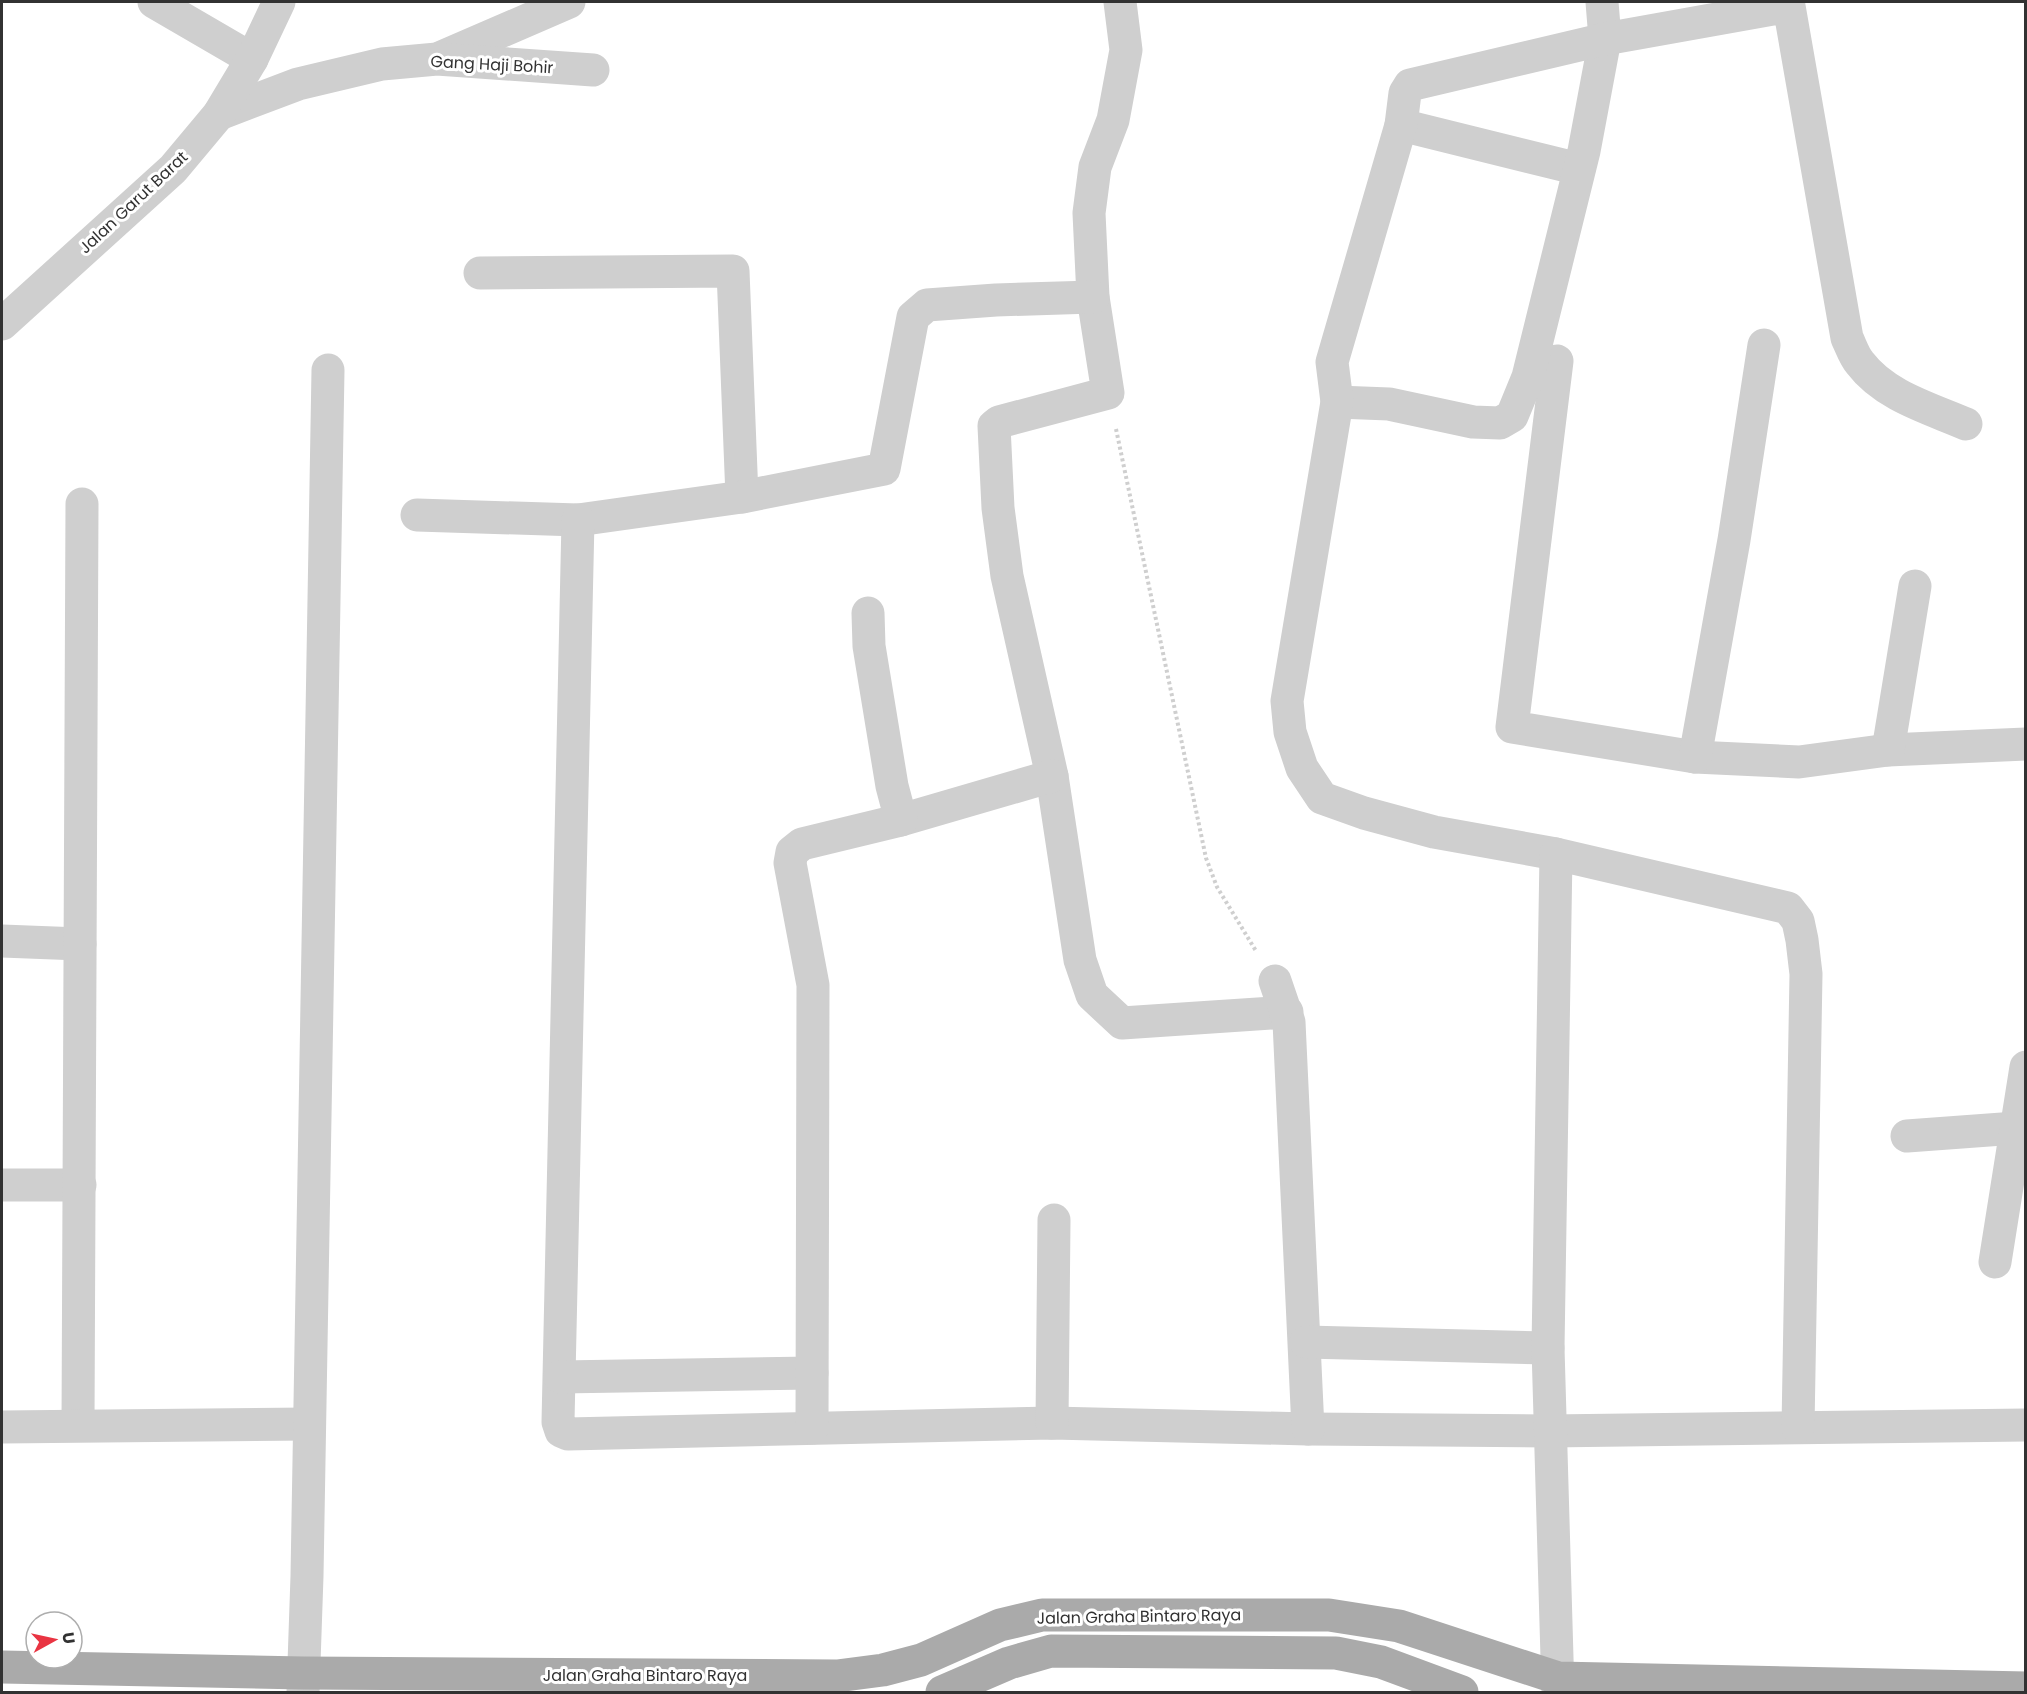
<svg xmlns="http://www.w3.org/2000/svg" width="2027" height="1694" viewBox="0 0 2027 1694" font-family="Poppins,sans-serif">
<rect width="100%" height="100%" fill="#fff"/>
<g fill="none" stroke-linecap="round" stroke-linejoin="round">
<!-- path -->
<path stroke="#cfcfcf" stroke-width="4" stroke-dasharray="3 3" stroke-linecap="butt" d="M1116,429l90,429 11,29 39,64"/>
<!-- minor -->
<g stroke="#cfcfcf" stroke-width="33">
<path d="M154,2l98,57"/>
<path d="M1120,2l6,48 -13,70 -18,47 -6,46 4,84 15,96 -109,29 -5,4 4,82 9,68 45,200 28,184 12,35 30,28 165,-11"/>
<path d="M442,57l127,-55"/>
<path d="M219,114l79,-30 84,-20 55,-5 156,11"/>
<path d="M1401,125l178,44"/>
<path d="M480,273l253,-2 9,226"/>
<path d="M2,324l171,-155 46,-55 33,-55 27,-57"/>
<path d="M1557,361l-45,366 183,30 104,5 89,-12 138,-6"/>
<path d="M1337,402l52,2 84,18 27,1 12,-7 16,-39 56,-226 21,-112 -3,-37"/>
<path d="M417,515l161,5 164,-23 142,-28 29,-152 14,-12 69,-5 97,-3"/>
<path d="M578,520l-20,902 3,9 7,3 484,-11 256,6 241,2 477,-6"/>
<path d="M1888,750l27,-164"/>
<path d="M1695,757l39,-217 30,-195"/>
<path d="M901,820l151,-44"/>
<path d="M1556,854l-122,-22 -70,-19 -42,-15 -20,-30 -12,-36 -3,-31 50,-299 -5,-40 69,-237 4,-32 5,-8 195,-46 184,-33 58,332c4,8 7,18 13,25 25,33 69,45 106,61"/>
<path d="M2,941l78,3"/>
<path d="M1275,981l14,41 19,407"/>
<path d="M1907,1136l109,-8"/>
<path d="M2,1185h78"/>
<path d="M1995,1262l31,-195"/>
<path d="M1306,1342l242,6"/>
<path d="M560,1377l252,-4"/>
<path d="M1052,1423l2,-203"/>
<path d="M78,1425l4,-921"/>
<path d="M2,1427l306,-3"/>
<path d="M812,1428l1,-443 -23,-122 2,-11 10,-8 99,-24 -9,-34 -23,-140 -1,-33"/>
<path d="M303,1692l4,-116 21,-1206"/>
<path d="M1558,1692l-10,-344 8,-494 232,54 10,13 4,19 4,34 -8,453"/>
</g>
<!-- major -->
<g stroke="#aaa" stroke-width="33">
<path d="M2,1667l301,6 534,3 46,-6 38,-10 79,-35 42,-10h287l70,11 159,52 468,10"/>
<path d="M942,1692l67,-29 42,-12 285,2 45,9 81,30"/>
</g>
</g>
<g text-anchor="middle" stroke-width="6" stroke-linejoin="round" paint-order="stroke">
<!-- street labels -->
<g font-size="16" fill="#323232" stroke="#fff">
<text transform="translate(492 64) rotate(3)" y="6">Gang Haji Bohir</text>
<text transform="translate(133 202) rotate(-43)" y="6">Jalan Garut Barat</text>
<text transform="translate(1139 1616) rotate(-1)" y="6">Jalan Graha Bintaro Raya</text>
<text x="645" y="1681">Jalan Graha Bintaro Raya</text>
</g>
</g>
<!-- border -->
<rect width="2027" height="1694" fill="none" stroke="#323232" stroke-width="6"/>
<!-- north arrow -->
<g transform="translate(54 1640) rotate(82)"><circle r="28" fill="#ffffff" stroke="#adadad" stroke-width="1.5"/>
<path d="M0-4.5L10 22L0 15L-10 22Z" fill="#e93442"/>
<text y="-9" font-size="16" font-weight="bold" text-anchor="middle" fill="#323232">U</text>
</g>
</svg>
